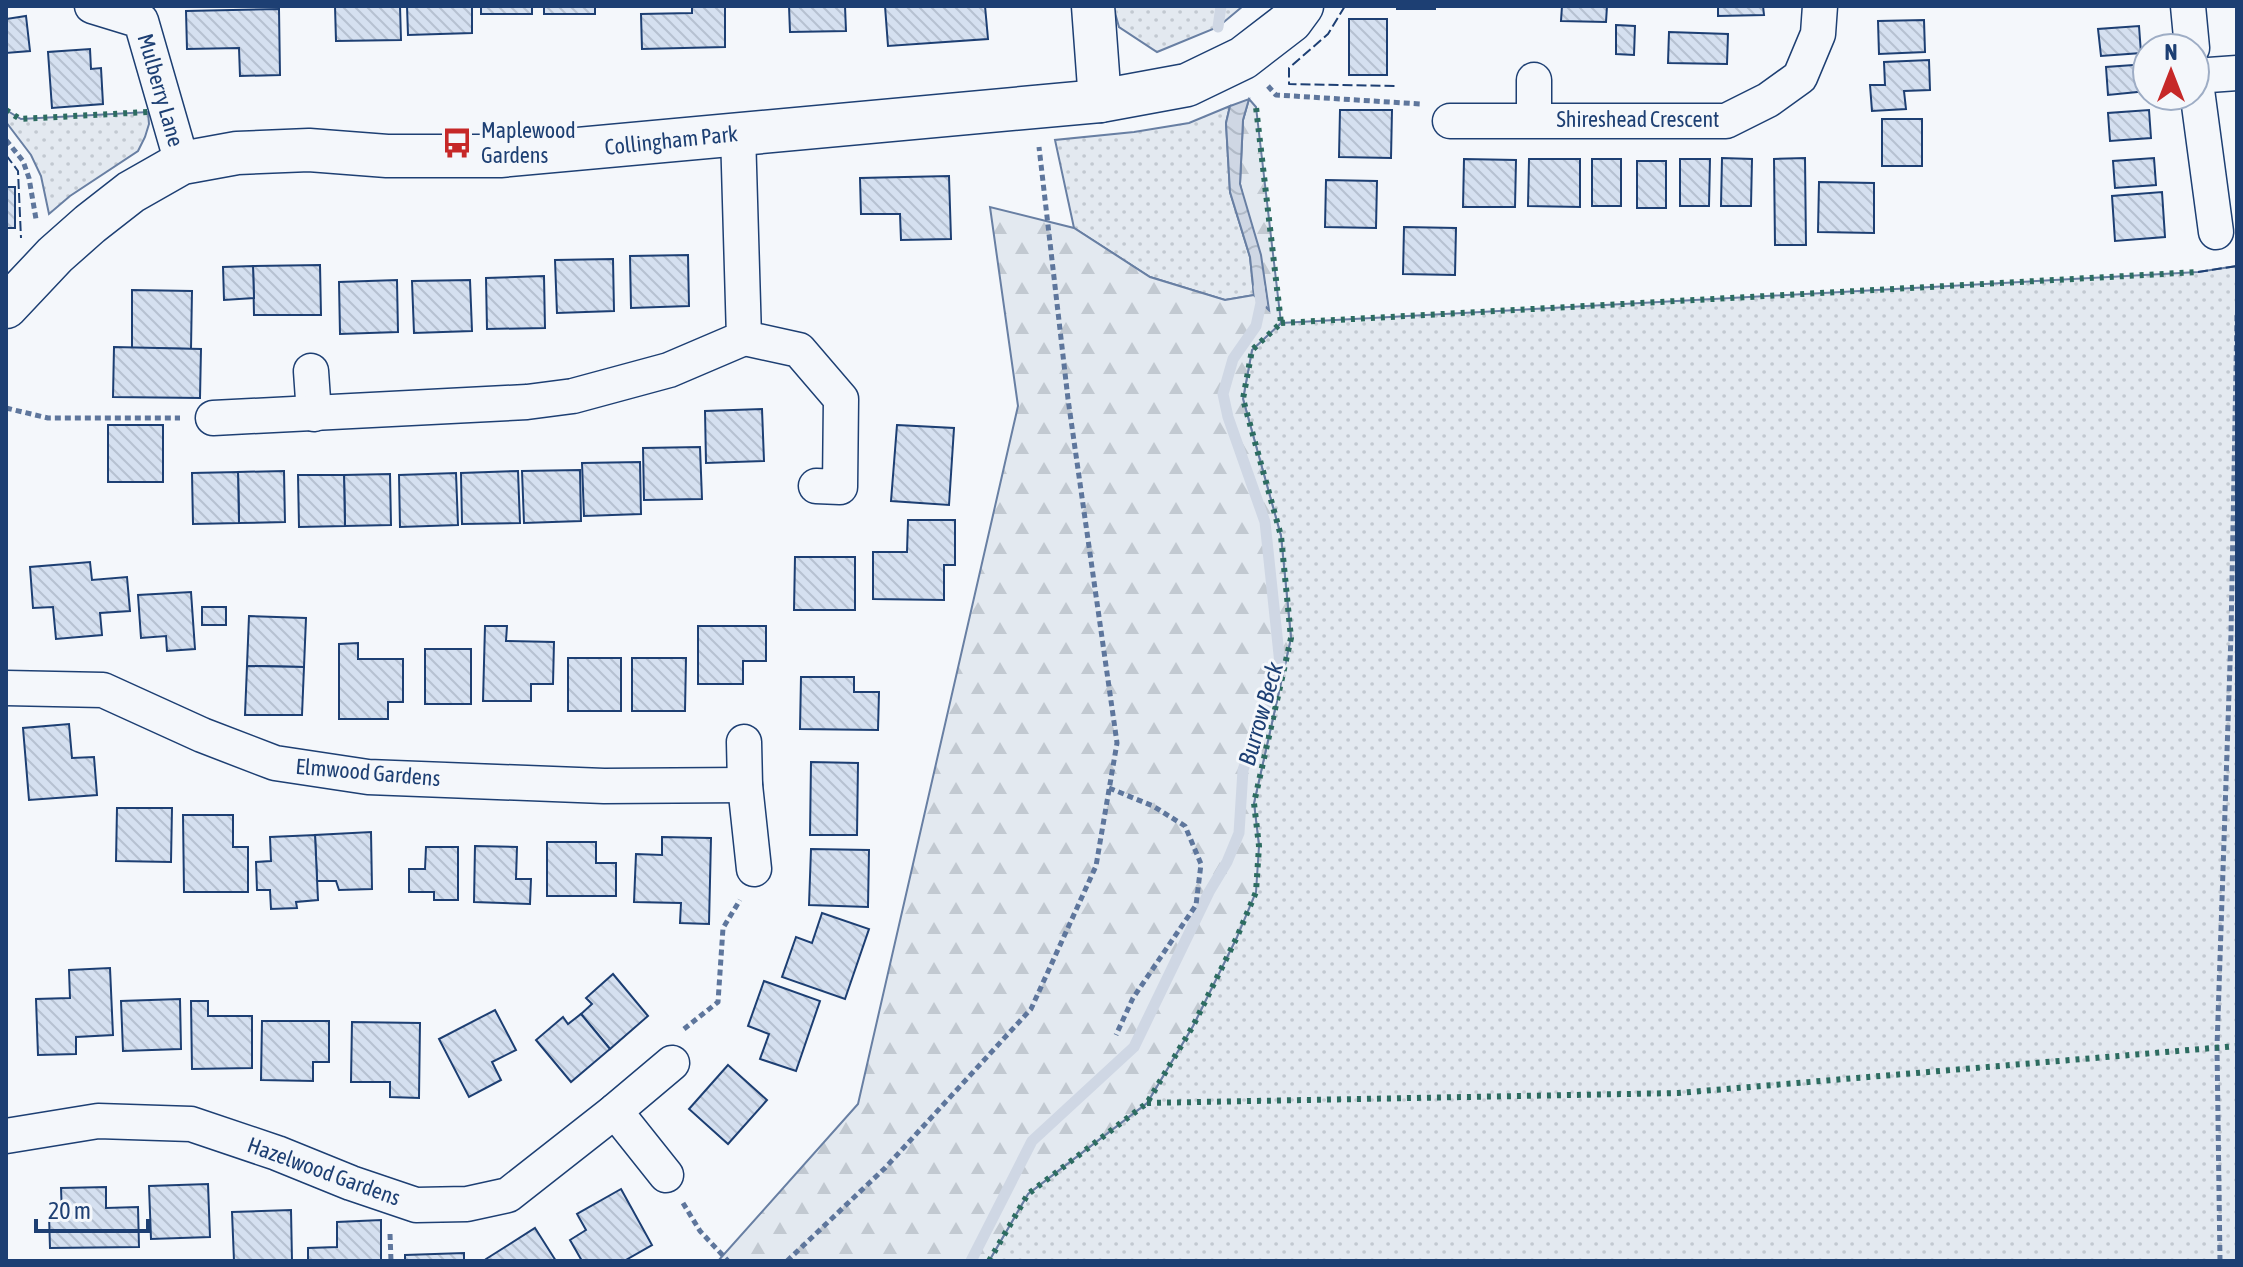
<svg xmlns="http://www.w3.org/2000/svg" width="2243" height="1267" viewBox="0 0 2243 1267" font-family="'Asap Condensed',sans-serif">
<defs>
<pattern id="grass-dots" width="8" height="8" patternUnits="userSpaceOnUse" patternTransform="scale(2)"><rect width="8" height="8" fill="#e3e9f0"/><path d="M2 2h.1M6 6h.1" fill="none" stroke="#c2c9d1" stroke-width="1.8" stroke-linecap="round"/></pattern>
<pattern id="forest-firs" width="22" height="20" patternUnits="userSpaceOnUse" patternTransform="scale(2)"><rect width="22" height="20" fill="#e3e9f0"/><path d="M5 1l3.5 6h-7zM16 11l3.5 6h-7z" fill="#c2c9d1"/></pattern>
<pattern id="water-waves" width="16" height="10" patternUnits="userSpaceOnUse" patternTransform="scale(2)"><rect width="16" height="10" fill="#cfd7e4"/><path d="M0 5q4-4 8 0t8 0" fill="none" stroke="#b1bac7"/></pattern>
<pattern id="building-back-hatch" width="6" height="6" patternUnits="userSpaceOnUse" patternTransform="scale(2)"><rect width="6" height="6" fill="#d5e0f0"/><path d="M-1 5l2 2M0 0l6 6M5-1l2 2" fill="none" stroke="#b6c1d1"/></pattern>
</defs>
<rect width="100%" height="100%" fill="#f4f7fb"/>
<!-- grass -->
<g fill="url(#grass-dots)" stroke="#687fa3" stroke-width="2">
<path d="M1113,6h130l-25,21 -61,25 -38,-25z"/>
<path d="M1230,106l-4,17 4,69 20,65 4,38 -29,5 -75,-23 -76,-49 -19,-88 79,-8 55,-9z"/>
<path d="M6,110l15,9 127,-7 1,12 -4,13 -7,14 -68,45 -21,18 -8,-38 -10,-21 -25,-33z"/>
<path d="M2237,266v995h-1248l39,-67 119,-91 46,-77 44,-89 22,-91 -5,-43 37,-165 -10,-102 -38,-137 9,-49 29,-27 686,-38 231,-13z"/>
</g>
<!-- forest -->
<path fill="url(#forest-firs)" stroke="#687fa3" stroke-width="2" d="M1249,99l7,8 25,216 -29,27 -9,49 38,137 10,102 -37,165 5,43 -3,46 -19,45 -44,89 -46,77 -119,91 -39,67h-271l140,-157 160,-698 -28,-199 84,21 76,49 75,23 29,-5 14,14 -28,-125 3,-64z"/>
<!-- water -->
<path fill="url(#water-waves)" stroke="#687fa3" stroke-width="2" d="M1249,99l-6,21 -3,64 21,71 8,55 -15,-15 -4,-38 -20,-65 -4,-69 4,-17z"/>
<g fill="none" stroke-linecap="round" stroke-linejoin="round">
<!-- stream -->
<g stroke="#cfd7e4" stroke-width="11">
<path d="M1218,27l3,-21"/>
<path d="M971,1261l61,-120 102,-94 75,-155 18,-30 12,-29 4,-63 37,-106 -15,-142 -37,-105 -5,-23 10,-35 23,-33 5,-23 -2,-16"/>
</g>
</g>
<!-- building -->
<g fill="url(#building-back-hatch)" stroke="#1d3f73" stroke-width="2">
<path d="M335,6h65l1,34 -65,1z"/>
<path d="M407,6h65v27l-64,2z"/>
<rect x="481" y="6" width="51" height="8"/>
<rect x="544" y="6" width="51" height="8"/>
<path d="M692,6h33v41l-83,2 -1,-35 51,-1z"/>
<path d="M789,6h56l1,25 -56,1z"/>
<path d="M885,6h100l3,33 -100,7z"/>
<rect x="1397" y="6" width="38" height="3"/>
<path d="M1562,6h45l-1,16 -45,-1z"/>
<path d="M1718,6h45l1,9 -46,1z"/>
<path d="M279,9l1,66 -40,1 -1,-28 -52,1 -1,-38z"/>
<path d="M26,16l4,35 -24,2v-34z"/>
<rect x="1349" y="19" width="38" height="56"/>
<path d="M1924,20l1,32 -46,2 -1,-33z"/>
<path d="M1616,25l19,1 -1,29 -18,-1z"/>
<path d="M2139,26l2,27 -40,3 -3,-27z"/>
<path d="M1669,32l59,2 -1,30 -59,-1z"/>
<path d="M90,49l1,20 10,-1 2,36 -51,4 -4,-56z"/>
<path d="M1929,60l1,30 -26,1 2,18 -34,2 -2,-26h15l-1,-23z"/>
<path d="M2147,64v27l-39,4 -2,-28z"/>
<path d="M1340,110h52l-1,48 -52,-1z"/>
<path d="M2149,110l2,28 -41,3 -2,-28z"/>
<rect x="1882" y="119" width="40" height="47"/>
<path d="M1722,158l30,1 -1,47h-30z"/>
<path d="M1805,158l1,87h-31l-1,-86z"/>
<path d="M2154,158l2,27 -41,3 -2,-27z"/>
<path d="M1464,159l52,1 -1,47h-52z"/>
<path d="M1529,159h51v48l-52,-1z"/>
<rect x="1592" y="159" width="29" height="47"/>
<path d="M1680,159h30l-1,47h-29z"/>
<rect x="1637" y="161" width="29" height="47"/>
<path d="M949,176l2,63 -50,1 -1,-26h-39l-1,-36z"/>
<path d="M1326,180l51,1 -1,47 -51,-1z"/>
<path d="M1819,182l55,1v50l-56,-1z"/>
<rect x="6" y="187" width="9" height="41"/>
<path d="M2162,192l3,45 -50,4 -3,-45z"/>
<path d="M1404,227l52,1 -1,47 -52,-1z"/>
<path d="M688,255l1,51 -58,2 -1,-52z"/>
<path d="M613,259l1,52 -57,2 -2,-53z"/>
<path d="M320,265l1,50h-67l-1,-49z"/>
<path d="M253,266l1,32 -30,2 -1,-33z"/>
<path d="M544,276l1,52 -58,1 -1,-51z"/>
<path d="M397,280l1,52 -58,2 -1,-52z"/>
<path d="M470,280l2,51 -58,2 -2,-52z"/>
<path d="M132,290l60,1 -1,58 -59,-1z"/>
<path d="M114,347l87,2 -1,49 -87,-1z"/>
<path d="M762,409l2,52 -58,2 -1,-52z"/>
<rect x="108" y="425" width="55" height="57"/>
<path d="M897,425l57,3 -5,77 -58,-4z"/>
<path d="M700,447l2,52 -58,1 -1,-52z"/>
<path d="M640,462l1,52 -57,2 -2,-53z"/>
<path d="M580,470l1,51 -57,2 -2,-52z"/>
<path d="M284,471l1,51 -46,1 -1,-51z"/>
<path d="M518,471l2,52 -58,1 -1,-51z"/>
<path d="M238,472l1,51 -46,1 -1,-51z"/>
<path d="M456,473l2,52 -58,2 -1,-52z"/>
<path d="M390,474l1,51 -46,1 -1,-51z"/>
<path d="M298,475h46l1,51 -46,1z"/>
<path d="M908,520h47v45h-11v35l-71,-1v-47h34z"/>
<path d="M795,557h60v53h-61z"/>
<path d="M90,562l2,18 35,-3 3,34 -30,2 2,22 -46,4 -3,-32 -20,1 -3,-41z"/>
<path d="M191,592l4,57 -28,2 -1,-15 -25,2 -3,-43z"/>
<rect x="202" y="607" width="24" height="18"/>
<path d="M249,616l57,2 -2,49 -57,-1z"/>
<path d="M485,626h22l-1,15 48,1 -1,42h-22v17h-48z"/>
<path d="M698,626h68v35h-23v23h-45z"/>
<path d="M358,643v16h45v43h-15v17h-49v-75z"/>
<rect x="425" y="649" width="46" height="55"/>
<rect x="568" y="658" width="53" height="53"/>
<path d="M632,658h54l-1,53h-53z"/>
<path d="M247,666l57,1 -2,48h-57z"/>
<path d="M801,677h53v15h25l-1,38 -78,-1z"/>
<path d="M69,724l3,34 22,-1 3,38 -68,5 -6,-72z"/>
<path d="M811,762l47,1 -1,72h-47z"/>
<path d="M117,808h55l-1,54 -55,-1z"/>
<path d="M183,815h50v32h15v45h-64z"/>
<path d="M371,832l1,57 -33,1 -3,-9h-19l-2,-46z"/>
<path d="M315,835l3,65 -22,2 1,6 -26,1 -1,-19h-13l-1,-28 15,-1 -1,-24z"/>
<path d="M662,837l49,1 -2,86 -29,-1 1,-20 -47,-1 2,-48 26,1z"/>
<path d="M547,842h49v21h20v33h-69z"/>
<path d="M475,846l42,1 -1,32h15l-1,25 -56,-2z"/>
<path d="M426,847h32v53h-24v-8h-25v-23h16z"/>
<path d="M811,849l58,1 -1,57 -59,-2z"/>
<path d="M822,913l47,16 -24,70 -63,-22 14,-40 16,6z"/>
<path d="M110,968l3,67 -37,2v17l-38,1 -2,-56 34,-1 -1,-28z"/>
<path d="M613,974l35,42 -38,33 -29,-35 11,-10 -6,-6z"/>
<path d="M764,981l56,20 -24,70 -36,-12 9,-25 -21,-8z"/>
<path d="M180,999l1,50 -58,2 -2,-50z"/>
<path d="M191,1001h17v15h44v52l-60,1z"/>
<path d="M495,1010l21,40 -24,12 9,18 -32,17 -30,-58z"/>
<path d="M581,1014l29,35 -39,33 -35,-42 27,-23 5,7z"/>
<path d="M262,1021h67v41h-16v19l-52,-1z"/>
<path d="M352,1022l68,1 -1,75 -29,-1v-15h-39z"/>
<path d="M728,1065l39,35 -39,44 -39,-35z"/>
<path d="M208,1184l2,53 -59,2 -2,-53z"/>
<path d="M106,1187v21l32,-1 1,40 -89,1 -1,-33h13l-1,-27z"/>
<path d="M621,1189l31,56 -28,16h-42l-12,-21 16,-10 -9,-16z"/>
<path d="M291,1210l1,51h-58l-2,-49z"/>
<path d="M381,1220v41h-73v-13l29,-1v-25z"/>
<path d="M535,1228l21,33h-69l-1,-2z"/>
<path d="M464,1253v8h-59v-6z"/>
</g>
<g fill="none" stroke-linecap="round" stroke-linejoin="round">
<!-- minor casing -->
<g stroke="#1d3f73" stroke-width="37">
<g id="minor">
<path d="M92,6l49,15 41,142"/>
<path d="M2188,6l4,42"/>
<path d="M2195,75l21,157"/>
<path d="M2195,76l42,-3"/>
<path d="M1534,120v-40"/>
<path d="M1450,121h276l42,-21 32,-23 18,-43 2,-28"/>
<path d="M744,338l55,12 42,49 -1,88 -24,-1"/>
<path d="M311,371l3,43"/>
<path d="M213,418l314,-16 46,-6 96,-26 75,-32 -6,-205"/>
<path d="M6,688l97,2 99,45 73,28 93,14 236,9 141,-1"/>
<path d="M744,742l1,43 9,84"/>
<path d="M615,1111l51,64"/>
<path d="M6,1136l92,-15 93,3 86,29 74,30 65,22 51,-1 41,-9 107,-84 57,-48"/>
</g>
</g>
<!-- tertiary casing -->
<g stroke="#1d3f73" stroke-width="45">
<g id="tertiary">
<path d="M1093,6l7,95"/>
<path d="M6,307l49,-52 35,-31 41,-32 51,-29 55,-10 72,-3 78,6h113l600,-55 87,-16 56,-27 48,-37 11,-15"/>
</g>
</g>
<!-- path -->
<g stroke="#5e769c" stroke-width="5" stroke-dasharray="6 4" stroke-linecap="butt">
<path d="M1268,86l8,9 145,9"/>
<path d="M6,140l17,21 6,17 7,41"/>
<path d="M6,408l42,10h132"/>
<path d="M1109,788l44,18 32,20 16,38 -5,41 -63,93 -17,37"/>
<path d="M684,1029l34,-27 5,-74 17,-28"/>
<path d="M683,1203l17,28 28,30"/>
<path d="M390,1234l1,27"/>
<path d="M787,1261l98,-93 146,-159 65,-143 21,-123 -49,-344 -29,-252"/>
<path d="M2220,1261l-3,-214 14,-413 6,-319"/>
</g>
<!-- minor -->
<use href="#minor" stroke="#f4f7fb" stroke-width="34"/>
<!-- tertiary -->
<use href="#tertiary" stroke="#f4f7fb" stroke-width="42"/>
<!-- hedge -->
<g stroke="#2c6c60" stroke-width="6" stroke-dasharray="4 6" stroke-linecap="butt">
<path d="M6,110l14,9 128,-7"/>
<path d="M1281,323l917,-51"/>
<path d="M1147,1103l531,-10 559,-47"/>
<path d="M989,1261l39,-67 119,-91 46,-77 44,-89 19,-45 3,-46 -5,-43 37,-165 -10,-102 -38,-137 9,-49 29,-27 -25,-216"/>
</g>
<!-- fence -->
<g stroke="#1d3f73" stroke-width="2" stroke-dasharray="10 4" stroke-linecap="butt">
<path d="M1345,6l-17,28 -39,34v16l106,2"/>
<path d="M6,155l12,16 3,67"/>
<path d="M2198,272l39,-6"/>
</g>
</g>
<!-- icons -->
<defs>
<g id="bus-bare" transform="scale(2.4)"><path d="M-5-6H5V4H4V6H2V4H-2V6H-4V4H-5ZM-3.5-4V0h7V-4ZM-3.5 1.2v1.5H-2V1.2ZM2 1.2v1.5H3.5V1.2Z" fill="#c62828" stroke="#f4f7fb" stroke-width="2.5" paint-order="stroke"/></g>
</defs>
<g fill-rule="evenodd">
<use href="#bus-bare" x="457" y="143"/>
</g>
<g text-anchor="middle" stroke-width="6" stroke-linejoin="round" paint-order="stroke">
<!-- street labels -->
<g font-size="22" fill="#1d3f73" stroke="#f4f7fb">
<text transform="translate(161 90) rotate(74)" y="8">Mulberry Lane</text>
<text x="1638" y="127">Shireshead Crescent</text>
<text transform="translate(671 140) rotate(-6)" y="8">Collingham Park</text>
<text transform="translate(368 772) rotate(5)" y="8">Elmwood Gardens</text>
<text transform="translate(324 1171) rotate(20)" y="8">Hazelwood Gardens</text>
</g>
<!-- poi labels -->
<g font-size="22" fill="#1d3f73" stroke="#f4f7fb" text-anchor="start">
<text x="481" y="138">Maplewood<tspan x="481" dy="25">Gardens</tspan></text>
</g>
<!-- water labels -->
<g font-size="24" font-style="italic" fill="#1d3f73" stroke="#f4f7fb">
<text transform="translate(1261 714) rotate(-74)" y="8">Burrow Beck</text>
</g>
</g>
<!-- border -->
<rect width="2243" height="1267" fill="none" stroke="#1d3f73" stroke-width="16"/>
<!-- north arrow -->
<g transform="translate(2171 72)"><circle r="38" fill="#f4f7fb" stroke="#9eadc5" stroke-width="2"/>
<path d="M0-6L14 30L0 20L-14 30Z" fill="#c62828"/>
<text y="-12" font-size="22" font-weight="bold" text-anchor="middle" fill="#1d3f73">N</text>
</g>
<!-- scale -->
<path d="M36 1219v12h112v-12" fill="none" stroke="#1d3f73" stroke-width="4"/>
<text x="48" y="1219" font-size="24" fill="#1d3f73" stroke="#f4f7fb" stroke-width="6" paint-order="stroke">20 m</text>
</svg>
